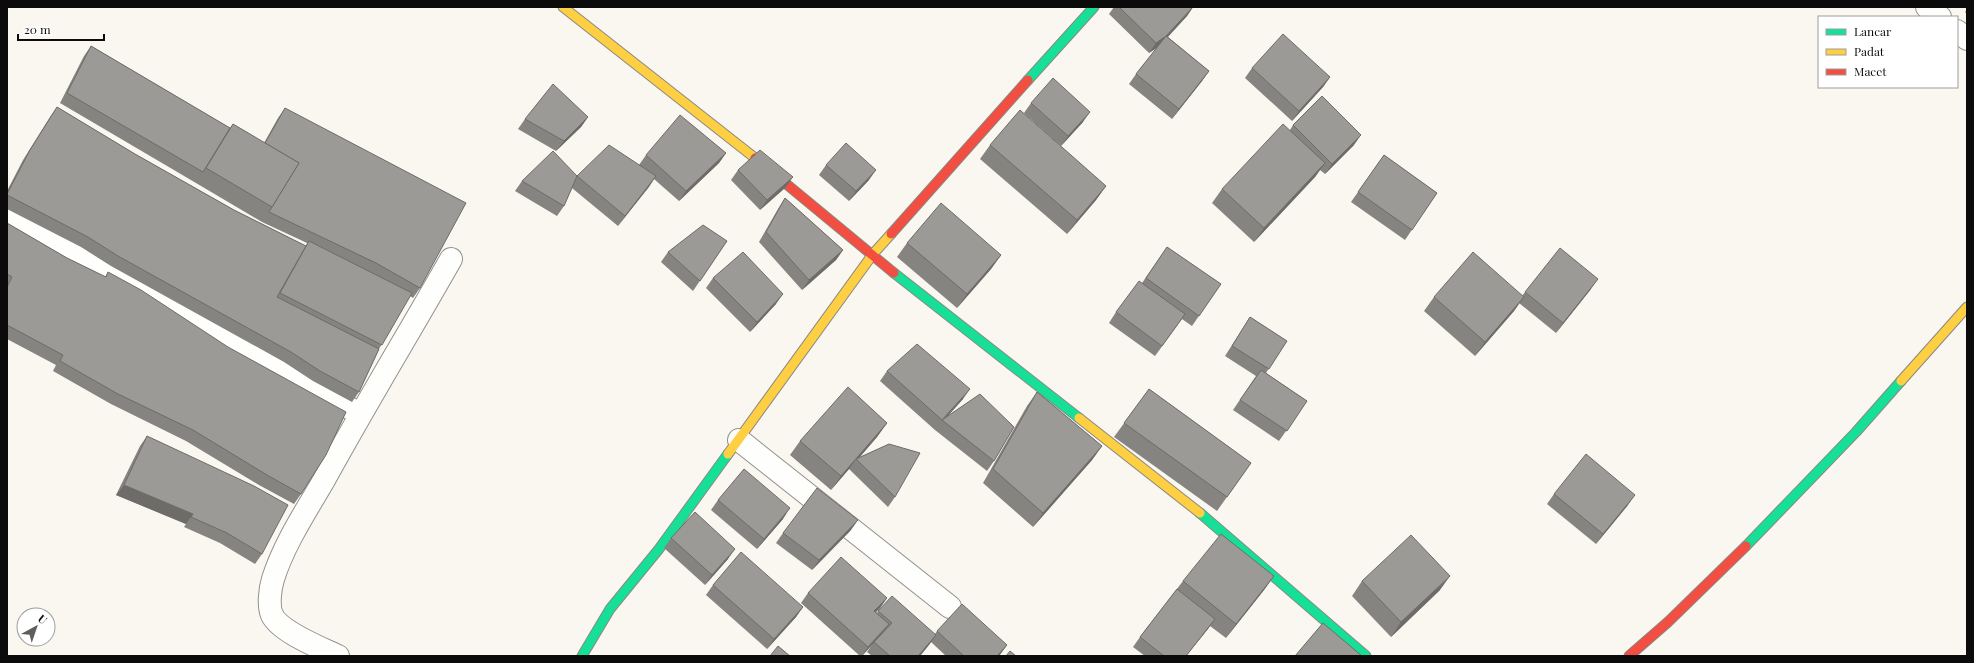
<svg xmlns="http://www.w3.org/2000/svg" width="1974" height="663" viewBox="0 0 1974 663" font-family="'Playfair Display',serif">
<rect width="100%" height="100%" fill="#f9f7f0"/>
<g fill="none" stroke-linecap="round" stroke-linejoin="round">
<!-- street casing -->
<g stroke="#92918e" stroke-width="24">
<g id="street">
<path d="M1927,7l13,10"/>
<path d="M1957,31l10,8"/>
<path d="M12,218l348,196"/>
<path d="M739,440l211,167"/>
<path d="M338,656c-17,-8 -58,-24 -66,-41 -4,-9 -2,-26 1,-36 11,-35 33,-68 51,-99 41,-75 85,-147 127,-221"/>
</g>
</g>
<!-- fast casing -->
<g stroke="#898885" stroke-width="11">
<g id="fast">
<path d="M1028,80l66,-73"/>
<path d="M894,273l185,145"/>
<path d="M1200,513l166,143"/>
<path d="M1746,546l110,-114 45,-51"/>
<path d="M582,656l28,-47 49,-60 69,-95"/>
</g>
</g>
<!-- slow casing -->
<g stroke="#898885" stroke-width="11">
<g id="slow">
<path d="M563,7l192,151"/>
<path d="M1901,381l66,-74"/>
<path d="M1079,418l121,95"/>
<path d="M728,454l145,-200 18,-20"/>
</g>
</g>
<!-- jam casing -->
<g stroke="#898885" stroke-width="11">
<g id="jam">
<path d="M755,158l139,115"/>
<path d="M891,234l137,-154"/>
<path d="M1629,656l39,-34 78,-76"/>
</g>
</g>
<!-- street -->
<use href="#street" stroke="#fefefd" stroke-width="22"/>
<!-- fast -->
<use href="#fast" stroke="#16e098" stroke-width="9"/>
<!-- slow -->
<use href="#slow" stroke="#ffcf43" stroke-width="9"/>
<!-- jam -->
<use href="#jam" stroke="#f24e42" stroke-width="9"/>
</g>
<!-- wall -->
<g fill="#868481">
<path d="M1114,7h79l-6,9 -19,21 41,34 -7,10 -30,38 -43,-35 7,-10 21,-26 -8,5 -40,-39z"/>
<path d="M1967,9v5l-2,-2z"/>
<path d="M91,46l139,82 3,-4 31,19 14,-25 7,-10 135,180 -7,10 -3,-2 -31,53 -20,43 -7,10 -39,-21 -29,-19 -173,-96 -30,-19 -74,-38v-18l16,-31 27,-43 7,-10 78,47 99,56 72,36 1,-3 -45,-21 -66,-39 -136,-80 24,-47z"/>
<path d="M1252,68l78,9 -7,10 -31,34 -47,-43z"/>
<path d="M1031,103l52,19 -22,24 -37,-33z"/>
<path d="M588,117l-7,10 -25,24 -38,-22 7,-10z"/>
<path d="M1293,125l61,20 -29,29 -5,-4 -5,7 -61,65 -42,-39 10,-14 68,-59z"/>
<path d="M990,145l116,41 -10,14 -29,34 -87,-75z"/>
<path d="M726,153l-7,10 -40,38 -25,-22 -36,47 -46,-38 -8,18 -7,10 -42,-25 7,-10 55,-5 62,-11 7,-10z"/>
<path d="M1384,155l53,38 -32,47 -54,-38z"/>
<path d="M826,165l43,15 -20,21 -30,-26z"/>
<path d="M738,170l48,17 -26,23 -29,-30z"/>
<path d="M785,198l58,52 -7,10 -34,30 -43,-48 19,-33z"/>
<path d="M7,223l60,35 38,19 3,-5 193,222 -7,10 -35,-19 -73,-44 -75,-37 -58,-33 3,-6 -49,-26z"/>
<path d="M727,241l-34,50 -32,-29 7,-10z"/>
<path d="M907,243l94,12 -10,14 -34,39 -60,-51z"/>
<path d="M1167,247l54,37 -29,42 -10,-7 -27,37 -46,-33 7,-11 26,-29z"/>
<path d="M713,278l63,26 -26,28 -44,-44z"/>
<path d="M1591,289l-35,44 -37,-30 -5,8 -39,45 -51,-45 10,-14 88,-1 3,-4z"/>
<path d="M1250,317l37,24 -21,32 41,28 -28,40 -46,-31 23,-34 -31,-20z"/>
<path d="M887,371l76,28 -15,17 46,45 -7,10 -52,-41 -55,-49z"/>
<path d="M1149,389l102,74 -34,48 -103,-74z"/>
<path d="M1037,392l65,54 -10,14 -59,67 -50,-44 44,-77z"/>
<path d="M887,423l-10,14 -17,20 35,40 -7,10 -39,-38 -18,21 -41,-35 10,-14z"/>
<path d="M147,436l115,118 -7,10 -35,-21 -36,-16 2,-3 -70,-29 24,-49z"/>
<path d="M1554,494l74,11 -32,39 -49,-40z"/>
<path d="M718,500l65,19 -26,30 -46,-39z"/>
<path d="M851,530l-39,40 -36,-27 7,-10z"/>
<path d="M671,538l57,21 -23,26 -41,-37z"/>
<path d="M1274,576l-10,14 -38,48 -16,-12 -24,30h-41l-12,-9 7,-10 43,-56z"/>
<path d="M1362,581l78,9 -49,47 -39,-41z"/>
<path d="M713,585l90,22 -7,10 -29,32 -61,-54z"/>
<path d="M808,593l79,5 -7,10 -4,4 1,1 1,-2 57,23 2,-3 70,14 -8,11h-53l-15,-14 -11,14h-48l-5,-4 7,-10 9,-10 -21,24h-2l-59,-53z"/>
</g>
<!-- shaded-wall -->
<g fill="#6d6c69">
<path d="M1193,7l-6,9 -28,30 7,-10z"/>
<path d="M1166,36l-7,10 -10,7 7,-10z"/>
<path d="M1209,71l-7,10 -30,38 7,-10z"/>
<path d="M1330,77l-7,10 -31,34 7,-10z"/>
<path d="M1090,112l-7,10 -22,24 7,-10z"/>
<path d="M588,117l-7,10 -25,24 8,-10z"/>
<path d="M1361,135l-7,10 -29,29 7,-10z"/>
<path d="M726,153l-7,10 -40,38 7,-10z"/>
<path d="M1325,163l-10,14 -61,65 10,-14z"/>
<path d="M876,170l-7,10 -20,21 7,-10z"/>
<path d="M656,176l-7,11 -31,39 7,-10z"/>
<path d="M793,177l-7,10 -26,23 7,-10z"/>
<path d="M1106,186l-10,14 -29,34 10,-14z"/>
<path d="M843,250l-7,10 -34,30 7,-10z"/>
<path d="M1001,255l-10,14 -34,39 10,-14z"/>
<path d="M1598,279l-7,10 -35,44 7,-10z"/>
<path d="M783,294l-7,10 -26,28 7,-10z"/>
<path d="M1524,297l-10,14 -39,45 10,-14z"/>
<path d="M970,389l-7,10 -20,22 -1,-1z"/>
<path d="M887,423l-10,14 -20,23 -1,-1 -7,10 -18,21 10,-14z"/>
<path d="M1102,446l-10,14 -59,67 10,-14z"/>
<path d="M124,485l69,29 -7,10 -70,-29z"/>
<path d="M1635,495l-7,10 -32,39 7,-10z"/>
<path d="M790,508l-7,11 -26,30 7,-10z"/>
<path d="M858,520l-7,10 -39,40 7,-10z"/>
<path d="M735,549l-7,10 -23,26 7,-10z"/>
<path d="M1274,576l-10,14 -38,48 10,-14z"/>
<path d="M1450,576l-10,14 -49,47 10,-15z"/>
<path d="M887,598l-7,10 -13,13 7,-10z"/>
<path d="M803,607l-7,10 -29,32 7,-10z"/>
<path d="M1215,619l-7,10 -22,27z"/>
<path d="M889,624l-7,10 -20,22 6,-9z"/>
<path d="M936,635l-7,10 -9,11h-2z"/>
<path d="M1007,645l-8,11h-2z"/>
</g>
<!-- building -->
<g fill="#9c9a96" stroke="#6d6c69">
<path d="M1119,7h74l-27,29 43,35 -30,38 -43,-35 30,-38 -10,7z"/>
<path d="M1283,34l47,43 -31,34 -47,-43z"/>
<path d="M91,46l139,82 -27,44 -136,-79z"/>
<path d="M1053,78l37,34 -22,24 -37,-33z"/>
<path d="M553,84l35,33 -24,24 -39,-22z"/>
<path d="M1322,96l39,39 -29,29 -39,-39z"/>
<path d="M57,107l78,47 99,56 72,36 -29,51 102,52 -20,43 -39,-21 -29,-19 -173,-96 -30,-19 -81,-42v-1l23,-44z"/>
<path d="M285,108l181,95 -46,85 -44,-25 -107,-51 30,-49 -34,-20z"/>
<path d="M1020,110l86,76 -29,34 -87,-75z"/>
<path d="M680,115l46,38 -40,38 -40,-36z"/>
<path d="M233,124l66,39 -27,44 -66,-39z"/>
<path d="M1283,124l42,39 -61,65 -42,-39z"/>
<path d="M846,143l30,27 -20,21 -30,-26z"/>
<path d="M609,145l47,31 -31,40 -48,-40 -13,30 -42,-25 31,-30 24,25z"/>
<path d="M760,150l33,27 -26,23 -29,-30z"/>
<path d="M1384,155l53,38 -25,37 -54,-38z"/>
<path d="M785,198l58,52 -34,30 -43,-48z"/>
<path d="M941,203l60,52 -34,39 -60,-51z"/>
<path d="M7,223l60,35 39,19 2,-5 33,18 87,57 118,65 -20,43 -25,39 -34,-19 -74,-45 -75,-36 -58,-33 3,-6 -56,-30v-38l5,-10 -5,-3z"/>
<path d="M703,225l24,16 -27,40 -32,-29z"/>
<path d="M309,241l103,52 -30,52 -102,-52z"/>
<path d="M1167,247l54,37 -22,32 -53,-38z"/>
<path d="M1560,248l38,31 -35,44 -38,-31z"/>
<path d="M743,252l40,42 -26,28 -44,-44z"/>
<path d="M1473,252l51,45 -39,45 -51,-45z"/>
<path d="M1139,281l46,33 -23,32 -46,-34z"/>
<path d="M1250,317l37,24 -18,28 -37,-23z"/>
<path d="M917,344l53,45 -28,31 -55,-49z"/>
<path d="M1261,370l46,31 -20,30 -47,-31z"/>
<path d="M848,387l39,36 -46,53 -41,-35z"/>
<path d="M1149,389l102,74 -24,34 -103,-74z"/>
<path d="M1037,392l65,54 -59,67 -50,-44z"/>
<path d="M980,394l34,33 -20,34 -52,-41z"/>
<path d="M147,436l107,50 34,19 -26,49 -35,-21 -36,-16 2,-3 -69,-29z"/>
<path d="M889,444l31,9 -25,44 -39,-38z"/>
<path d="M1586,454l49,41 -32,39 -49,-40z"/>
<path d="M744,469l46,39 -26,31 -46,-39z"/>
<path d="M817,488l41,32 -39,40 -36,-27z"/>
<path d="M695,512l40,37 -23,26 -41,-37z"/>
<path d="M1221,534l53,42 -38,48 -53,-43z"/>
<path d="M1411,535l39,41 -49,46 -39,-41z"/>
<path d="M741,552l62,55 -29,32 -61,-54z"/>
<path d="M841,557l46,41 -13,13 15,13 -21,23 -60,-54z"/>
<path d="M1177,589l38,30 -29,37h-22l-24,-19z"/>
<path d="M892,596l44,39 -18,21h-28l-16,-14 18,-19 -14,-12z"/>
<path d="M962,604l45,41 -10,11h-33l-27,-25z"/>
<path d="M1323,623l39,33h-67z"/>
<path d="M778,646l12,10h-20z"/>
<path d="M1010,651l6,5h-10z"/>
</g>
<!-- border -->
<rect width="1974" height="663" fill="none" stroke="#0b0b0b" stroke-width="16"/>
<!-- legend -->
<rect x="1818" y="16" width="140" height="72" fill="#ffffff" stroke="#9d9d9d"/>
<rect x="1826" y="29" width="20" height="6" fill="#16e098" stroke="#9d9d9d"/>
<text x="1854" y="36" font-size="12" fill="#0b0b0b">Lancar</text>
<rect x="1826" y="49" width="20" height="6" fill="#ffcf43" stroke="#9d9d9d"/>
<text x="1854" y="56" font-size="12" fill="#0b0b0b">Padat</text>
<rect x="1826" y="69" width="20" height="6" fill="#f24e42" stroke="#9d9d9d"/>
<text x="1854" y="76" font-size="12" fill="#0b0b0b">Macet</text>
<!-- north arrow -->
<g transform="translate(36 627) rotate(40)"><circle r="19" fill="#ffffff" stroke="#9d9d9d"/>
<path d="M0-3L7 15L0 10L-7 15Z" fill="#5e5e5b"/>
<text y="-6" font-size="11" font-weight="bold" text-anchor="middle" fill="#0b0b0b">U</text>
</g>
<!-- scale -->
<path d="M18 34v6h86v-6" fill="none" stroke="#0b0b0b" stroke-width="2"/>
<text x="24" y="34" font-size="12" fill="#0b0b0b" stroke="#ffffff" stroke-width="3" paint-order="stroke">20 m</text>
</svg>
